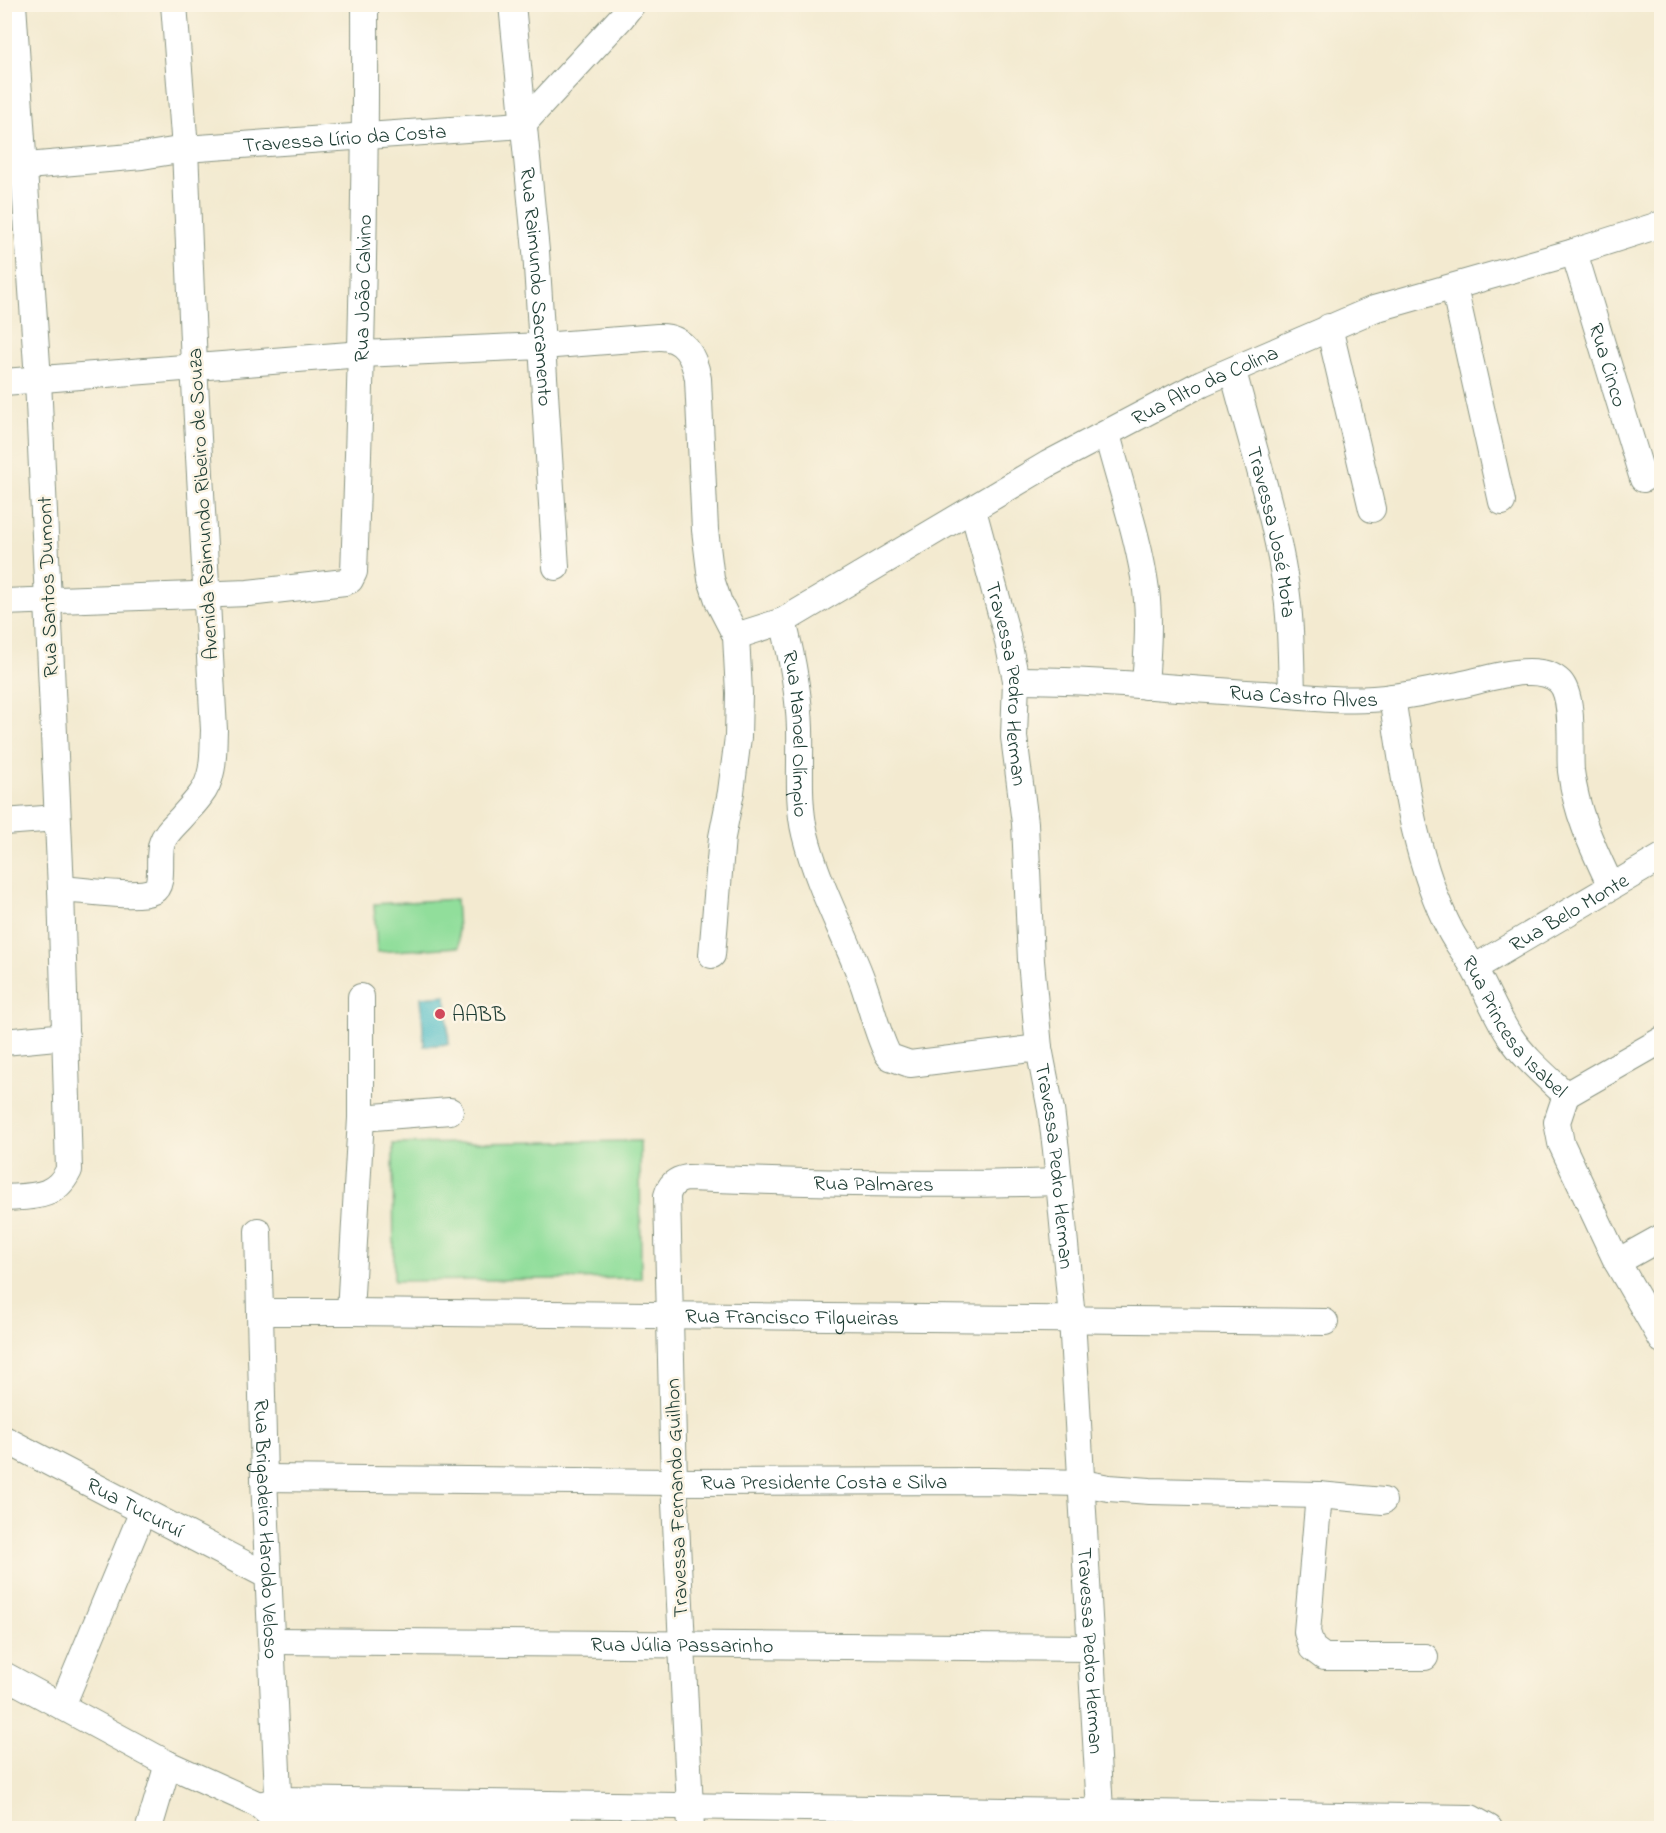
<svg xmlns="http://www.w3.org/2000/svg" width="1666" height="1833" viewBox="0 0 1666 1833" font-family="'Indie Flower',sans-serif">
<rect width="100%" height="100%" fill="#fcf5e5"/>
<filter id="ink" filterUnits="userSpaceOnUse"><feTurbulence type="fractalNoise" baseFrequency=".0167" numOctaves="2"/><feDisplacementMap in="SourceGraphic" scale="12" xChannelSelector="R" yChannelSelector="G"/><feConvolveMatrix kernelMatrix="1 2 1 2 8 2 1 2 1" color-interpolation-filters="sRGB"/></filter>
<filter id="wash" filterUnits="userSpaceOnUse"><feTurbulence type="fractalNoise" baseFrequency=".008" numOctaves="4" result="noise"/><feDisplacementMap in="SourceGraphic" scale="24" xChannelSelector="R" yChannelSelector="G"/><feGaussianBlur stdDeviation="1.35" result="paint"/><feColorMatrix in="noise" values="0 0 0 0 0 0 0 0 0 0 0 0 0 0 0 0 0 1.4 0 .05"/><feComposite in="paint" operator="in"/></filter>
<g filter="url(#wash)">
<rect width="100%" height="100%" fill="#f3ead0"/>
<!-- green -->
<g fill="#91de9b" stroke="#588e68" stroke-width="1.5">
<path d="M456,899l3,48 -82,5 -3,-48z"/>
<path d="M640,1141l1,137 -247,3 -1,-137z"/>
</g>
<!-- water -->
<path fill="#4fbdc7" stroke="#377d7e" stroke-width="1.5" d="M446,995l3,49 -25,2 -3,-49z"/>
</g>
<g filter="url(#ink)">
<g fill="none" stroke-linecap="round" stroke-linejoin="round">
<!-- minor casing -->
<g stroke="#899482" stroke-width="28">
<g id="minor">
<path id="s1" d="M512,4l24,247 20,316"/>
<path id="s2" d="M4,168l138,-12 43,-7 337,-24 99,-107 11,-14"/>
<path id="s3" d="M1574,252l69,227"/>
<path d="M1454,287l48,215"/>
<path d="M1329,327l43,182"/>
<path id="s4" d="M1233,371c18,70 41,140 52,210 6,38 6,77 7,115"/>
<path id="s5" d="M4,382l358,-28 180,-8 116,-9c26,-1 36,19 40,42l7,151 6,49 8,24 17,33 47,-15 265,-157 154,-81 172,-74 200,-57 88,-28"/>
<path d="M1107,434c13,51 32,103 39,156 4,32 1,65 -1,96"/>
<path id="s6" d="M973,510l33,122 10,48 -2,57 11,86 6,138 8,87 12,62 5,40 16,168 29,510"/>
<path id="s7" d="M4,602l244,-9 97,-11 5,-2 4,-8c7,-189 12,-378 11,-568"/>
<path id="s8" d="M783,621c9,36 16,72 17,108 1,35 -3,72 5,105 12,49 37,95 55,141 10,25 15,53 27,78l3,4 20,7 129,-16"/>
<path id="s9" d="M1016,680c83,0 166,9 249,14 42,3 86,9 127,3 23,-2 45,-8 67,-12 26,-5 80,-25 101,-3 15,16 9,67 11,89 5,42 22,77 40,115"/>
<path id="s10" d="M1392,697c12,79 22,163 59,235 7,13 17,25 24,38 12,22 21,45 34,65 15,23 37,41 57,60l-9,27 4,21 56,119 45,78"/>
<path d="M4,822l53,-4"/>
<path d="M61,889c21,1 75,10 92,2 12,-6 4,-36 9,-48 3,-10 13,-18 20,-26 6,-7 12,-13 18,-21 15,-18 13,-44 14,-66l-20,-365 -9,-216 -11,-145"/>
<path d="M712,955l10,-118 9,-45 7,-55 1,-44 -3,-57"/>
<path id="s11" d="M1474,968l188,-111"/>
<path d="M4,1042l62,-6"/>
<path d="M1566,1095l96,-55"/>
<path d="M361,1118l89,-7"/>
<path d="M4,1198c29,-2 51,1 65,-28l-8,-281 -23,-509 -25,-376"/>
<path id="s12" d="M258,1231l6,247 15,338"/>
<path d="M1617,1262l45,-25"/>
<path id="s13" d="M260,1312h90l975,10"/>
<path d="M350,1312l11,-194v-121"/>
<path id="s14" d="M4,1439l264,137"/>
<path id="s15" d="M264,1478l410,4 318,-1 90,2 27,5 41,3 169,4 64,6"/>
<path d="M1319,1495l-12,137 5,16 12,9h101"/>
<path id="s16" d="M272,1641l819,7"/>
<path d="M4,1675l164,89 91,41 21,19 283,4"/>
<path d="M62,1706l81,-195"/>
<path d="M259,1805l20,-5 1192,18 18,10"/>
<path d="M149,1828l19,-64"/>
<path id="s17" d="M691,1828l-17,-346 -7,-286c3,-11 8,-16 20,-18 124,5 247,8 371,4"/>
</g>
</g>
<!-- minor -->
<use href="#minor" stroke="#fff" stroke-width="26"/>
</g>
</g>
<!-- markers -->
<circle fill="#d1495b" stroke="#fcf5e5" stroke-width="2" cx="440" cy="1014" r="6"/>
<g text-anchor="middle" stroke-width="5" stroke-linejoin="round" paint-order="stroke">
<!-- street labels -->
<g font-size="21" fill="#1f3d34" stroke="#fcf5e5">
<text dy="7" stroke="none"><textPath href="#s2" startOffset="342">Travessa Lírio da Costa</textPath></text>
<text dy="7" stroke="none"><textPath href="#s1" startOffset="284">Rua Raimundo Sacramento</textPath></text>
<text dy="7" stroke="none"><textPath href="#s7" startOffset="640">Rua João Calvino</textPath></text>
<text dy="7" stroke="none"><textPath href="#s3" startOffset="118">Rua Cinco</textPath></text>
<text dy="7" stroke="none"><textPath href="#s5" startOffset="1516">Rua Alto da Colina</textPath></text>
<text transform="translate(202 504) rotate(-93)" y="7">Avenida Raimundo Ribeiro de Souza</text>
<text dy="7" stroke="none"><textPath href="#s4" startOffset="166">Travessa José Mota</textPath></text>
<text transform="translate(47 587) rotate(-92)" y="7">Rua Santos Dumont</text>
<text dy="7" stroke="none"><textPath href="#s6" startOffset="178">Travessa Pedro Herman</textPath></text>
<text dy="7" stroke="none"><textPath href="#s9" startOffset="288">Rua Castro Alves</textPath></text>
<text dy="7" stroke="none"><textPath href="#s8" startOffset="114">Rua Manoel Olímpio</textPath></text>
<text dy="7" stroke="none"><textPath href="#s11" startOffset="110">Rua Belo Monte</textPath></text>
<text dy="7" stroke="none"><textPath href="#s10" startOffset="358">Rua Princesa Isabel</textPath></text>
<text dy="7" stroke="none"><textPath href="#s6" startOffset="664">Travessa Pedro Herman</textPath></text>
<text dy="7" stroke="none"><textPath href="#s17" startOffset="848">Rua Palmares</textPath></text>
<text dy="7" stroke="none"><textPath href="#s13" startOffset="532">Rua Francisco Filgueiras</textPath></text>
<text dy="7" stroke="none"><textPath href="#s15" startOffset="560">Rua Presidente Costa e Silva</textPath></text>
<text transform="translate(676 1498) rotate(-92)" y="7">Travessa Fernando Guilhon</text>
<text dy="7" stroke="none"><textPath href="#s14" startOffset="148">Rua Tucuruí</textPath></text>
<text dy="7" stroke="none"><textPath href="#s12" startOffset="298">Rua Brigadeiro Haroldo Veloso</textPath></text>
<text dy="7" stroke="none"><textPath href="#s16" startOffset="410">Rua Júlia Passarinho</textPath></text>
<text dy="7" stroke="none"><textPath href="#s6" startOffset="1150">Travessa Pedro Herman</textPath></text>
</g>
<!-- poi labels -->
<g font-size="21" fill="#1f3d34" stroke="#fcf5e5" text-anchor="start">
<text x="452" y="1021">AABB</text>
</g>
</g>
<!-- margin -->
<rect width="1666" height="1833" fill="none" stroke="#fcf5e5" stroke-width="24"/>
</svg>
